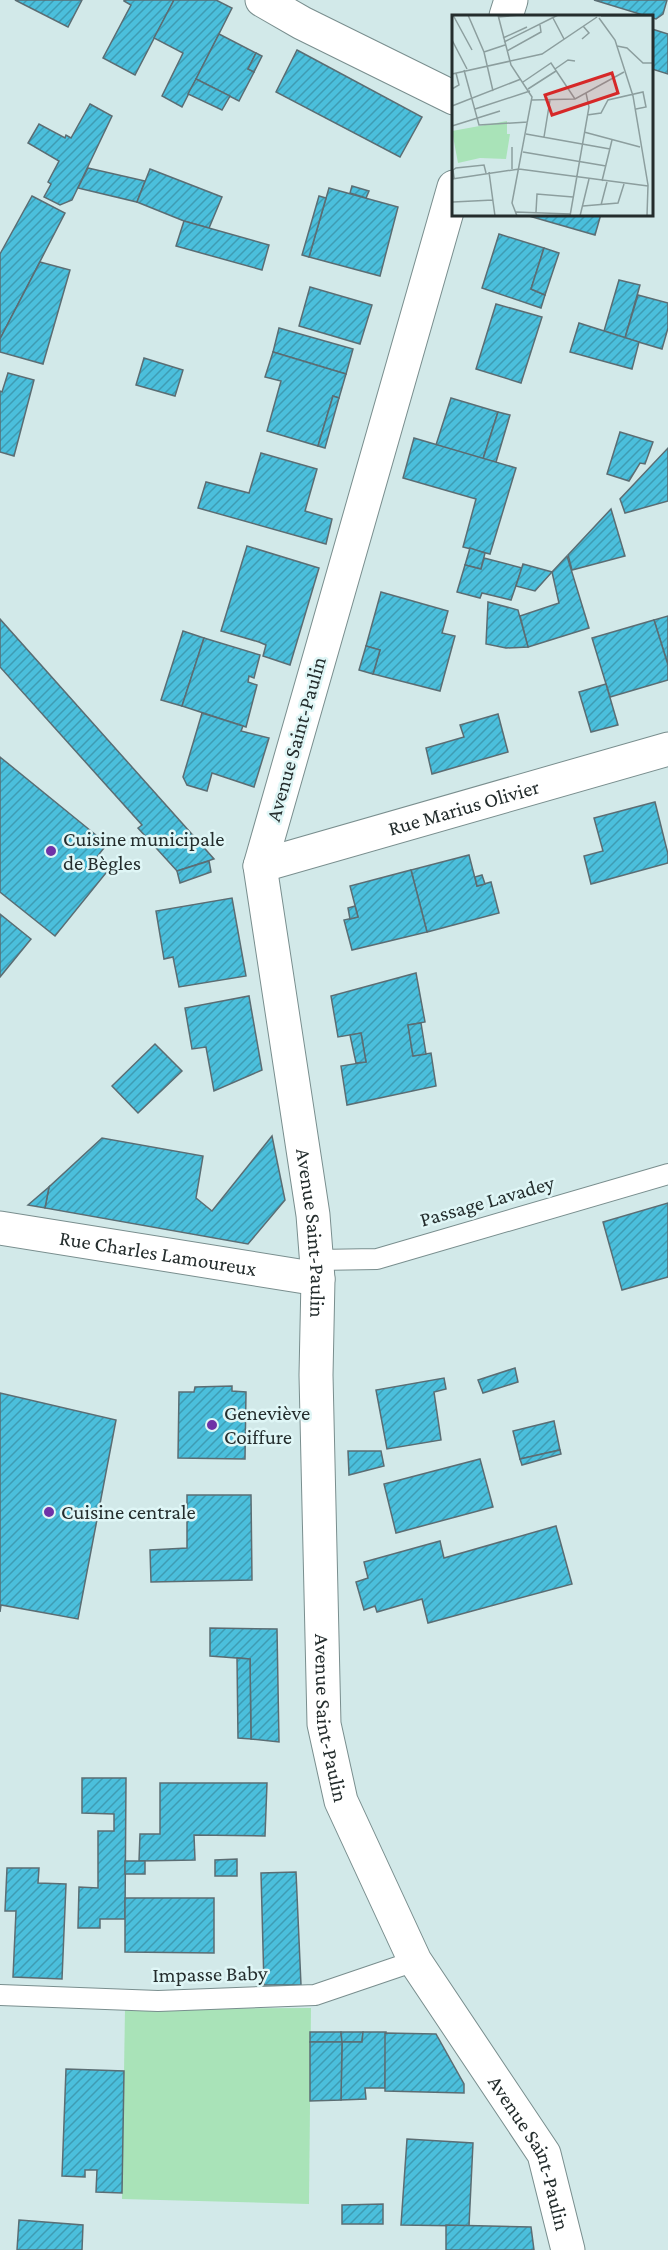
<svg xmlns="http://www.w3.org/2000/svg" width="668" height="2250" viewBox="0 0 668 2250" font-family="'Crimson Pro',serif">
<defs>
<pattern id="building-hatch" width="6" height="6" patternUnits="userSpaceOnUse" patternTransform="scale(1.5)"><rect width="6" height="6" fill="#4bbfdc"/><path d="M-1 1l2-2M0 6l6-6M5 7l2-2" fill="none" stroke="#3e9cb3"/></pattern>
</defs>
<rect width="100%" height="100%" fill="#d2e9e9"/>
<!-- green -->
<path fill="#a9e3b8" d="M311,2008l-2,196 -187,-5 3,-190z"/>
<!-- building -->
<g fill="url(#building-hatch)" stroke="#5b6d73" stroke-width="1.5">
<path d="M15,0h67l-14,27z"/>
<path d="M124,0h50l-39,75 -32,-17 28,-53 -7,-4z"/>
<path d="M174,0h42l16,8 -50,99 -20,-11 21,-43 -29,-15z"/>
<path d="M594,0h73l-4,14 -7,5z"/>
<path d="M652,29l16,5v40l-16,-5z"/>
<path d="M219,34l37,19 -8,16 6,3 -15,29 -43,-22z"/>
<path d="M297,50l125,67 -22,40 -124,-65z"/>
<path d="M256,53l6,3 -8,16 -6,-3z"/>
<path d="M196,79l34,17 -8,14 -34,-16z"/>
<path d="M90,104l22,12 -40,84 -12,5 -16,-8 7,-13 -3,-2 11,-21 -31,-18 11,-19 26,14 1,-3 5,3z"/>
<path d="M88,168l57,13 -8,21 -59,-14z"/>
<path d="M150,169l72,28 -13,31 -25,-7 -47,-19z"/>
<path d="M352,186l17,5 -3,7 -16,-5z"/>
<path d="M329,188l69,19 -18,69 -71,-19z"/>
<path d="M32,196l33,17 -65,126v-85z"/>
<path d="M319,196l7,2 -17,59 -7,-2z"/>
<path d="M522,214h79l-6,21z"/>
<path d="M184,221l85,24 -7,25 -86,-24z"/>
<path d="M499,234l45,14 -13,41 14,6 -4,13 -59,-20z"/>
<path d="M544,248l15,5 -14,42 -14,-6z"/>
<path d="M40,262l30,8 -27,94 -43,-12v-13z"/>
<path d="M619,280l21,5 -15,53 -21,-7z"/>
<path d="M310,287l62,18 -12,39 -61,-18z"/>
<path d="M638,295l30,8v25l-6,21 -37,-11z"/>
<path d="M496,304l46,13 -21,66 -45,-14z"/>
<path d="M579,323l60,19 -7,27 -62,-17z"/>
<path d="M279,328l74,21 -7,25 -73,-22z"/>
<path d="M273,352l73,22 -7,24 -6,-2 -15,50 -51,-15 14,-50 -16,-4z"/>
<path d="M144,358l39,12 -8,26 -39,-11z"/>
<path d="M8,373l26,7 -20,76 -14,-4v-61l2,1z"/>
<path d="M333,396l6,2 -14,50 -7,-2z"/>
<path d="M451,398l47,14 -15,47 -47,-14z"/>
<path d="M498,412l12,3 -14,47 -13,-3z"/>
<path d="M620,432l33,10 -8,22 -5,-1 -11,18 -22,-7z"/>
<path d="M414,438l102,30 -26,86 -27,-7 13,-48 -73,-21z"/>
<path d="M668,448v53l-43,12 -5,-14z"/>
<path d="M261,453l56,16 -12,42 27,8 -6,25 -128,-36 8,-26 43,11z"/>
<path d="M611,509l14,47 -53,14 -4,-15z"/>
<path d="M247,546l72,22 -29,97 -27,-9 3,-11 -7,-3 -38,-11z"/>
<path d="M470,548l15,5 -4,16 -16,-4z"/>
<path d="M567,556l22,72 -61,19 -8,-31 39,-13 -7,-31z"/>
<path d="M484,558l38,10 -11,32 -29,-7 -2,5 -23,-6 8,-27 16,4z"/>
<path d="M523,564l29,8 -17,19 -19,-5z"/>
<path d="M381,592l67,19 -6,22 13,3 -15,55 -67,-17 7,-24 -14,-4z"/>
<path d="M488,602l30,8 10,37 -22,1 -20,-4z"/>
<path d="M668,616v49l-14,-45z"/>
<path d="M0,619l214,240 -37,12 -39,-43 4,-3 -142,-158z"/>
<path d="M654,620l14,45v15l-58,17 -18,-59z"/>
<path d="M183,631l21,7 -22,68 -21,-6z"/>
<path d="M204,638l56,17 -6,23 -5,-2 -1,6 9,3 -11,42 -64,-21z"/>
<path d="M366,646l14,4 -7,24 -14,-4z"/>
<path d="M606,684l12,41 -27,7 -12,-40z"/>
<path d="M202,713l41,13 -2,5 28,7 -15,49 -42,-14 -5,18 -20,-6 -4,-8z"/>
<path d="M498,714l10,38 -76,22 -6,-26 38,-11 -4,-12z"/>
<path d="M0,757l107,87 -11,14 14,10 -55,68 -55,-44z"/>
<path d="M655,802l13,52v9l-77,21 -7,-28 19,-5 -9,-33z"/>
<path d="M469,855l8,31 14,-4 8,31 -72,19 -16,-62z"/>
<path d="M209,861l2,11 -31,11 -3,-12z"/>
<path d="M411,870l16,62 -75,18 -8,-30 14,-3 -8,-31z"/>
<path d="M482,875l3,9 -8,2 -2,-9z"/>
<path d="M232,898l14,78 -67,11 -6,-30 -9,2 -8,-48z"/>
<path d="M355,906l3,11 -8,2 -2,-11z"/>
<path d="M0,914l31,25 -31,38z"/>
<path d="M416,973l9,49 -17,3 5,31 18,-3 5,33 -89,19 -6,-39 25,-4 -5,-29 -23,4 -7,-41z"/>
<path d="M249,996l13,74 -48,21 -8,-44 -14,2 -7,-41z"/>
<path d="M421,1023l5,31 -13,2 -5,-31z"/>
<path d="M361,1033l5,29 -10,1 -6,-28z"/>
<path d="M155,1044l27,27 -44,42 -26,-27z"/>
<path d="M272,1136l13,64 -37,44 -203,-36 4,-21 53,-49 101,18 -7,42 16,13z"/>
<path d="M49,1187l-4,21 -17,-3z"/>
<path d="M668,1203v74l-46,13 -19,-68z"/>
<path d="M515,1368l3,14 -35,11 -5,-13z"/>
<path d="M444,1378l2,11 -12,3 7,48 -54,9 -11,-59z"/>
<path d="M232,1386v5l14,1 -1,67 -67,-1 1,-66h15l1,-5z"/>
<path d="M0,1393l116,27 -38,199 -77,-14 -1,7z"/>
<path d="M554,1421l6,29 -40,9 -7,-28z"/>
<path d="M560,1450l1,4 -39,11 -2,-6z"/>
<path d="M348,1451h33l3,15 -35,9z"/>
<path d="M480,1459l13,48 -97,26 -12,-49z"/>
<path d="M187,1495h64l1,85 -101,2 -1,-32 37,-2z"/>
<path d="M556,1526l16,58 -144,39 -6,-24 -45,13 -2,-6 -11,4 -8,-28 12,-4 -4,-16 76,-21 4,17z"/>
<path d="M210,1628l67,1 2,113 -28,-3 -1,-80 -40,-3z"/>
<path d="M237,1658l13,1 1,80 -13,-1z"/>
<path d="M82,1778h44l-1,141h-25v9h-22l1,-41 19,1v-57h16v-17l-32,-1z"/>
<path d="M160,1783h107l-2,53 -71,-1 1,25 -56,1 1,-27h20z"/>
<path d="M237,1859v17h-22v-16z"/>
<rect x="125" y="1861" width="20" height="13"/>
<path d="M7,1868h32l-1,15 28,1 -4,95 -49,-2 3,-66h-11z"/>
<path d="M296,1872l5,113h-37l-3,-112z"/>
<path d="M125,1898h89v55l-89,-1z"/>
<path d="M310,2032h31l1,10h-32z"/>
<path d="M341,2032h22l-1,10h-20z"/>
<path d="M363,2032h23l-1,56h-20l1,11 -25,1 1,-58h20z"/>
<path d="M385,2033l51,1 28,50v9l-79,-2z"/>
<path d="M310,2042h32l-1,58 -31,1z"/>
<path d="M66,2069l58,2 -2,122 -26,-1 1,-22h-12v7l-23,-1z"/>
<path d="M407,2139l66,4 -4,83 -68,-1z"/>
<path d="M383,2204v20h-41v-19z"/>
<path d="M19,2220l64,5 -1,25h-65z"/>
<path d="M446,2225l85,2 3,23h-88z"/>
</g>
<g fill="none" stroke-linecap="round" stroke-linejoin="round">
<!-- service casing -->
<g stroke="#798e8e" stroke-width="22">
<g id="service">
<path d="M317,1260l60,-1 291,-85"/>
<path d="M0,1995l158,6 157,-6 100,-34"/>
</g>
</g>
<!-- minor casing -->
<g stroke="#798e8e" stroke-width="35">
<g id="minor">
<path d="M262,0l40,23 152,75"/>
<path d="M506,16l5,-16"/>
<path id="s1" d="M454,187l-194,679 53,349 5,64 -2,96 8,349 17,77 74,160 129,193 24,96"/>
<path id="s2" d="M260,866l408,-117"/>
<path id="s3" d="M0,1228l318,51"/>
</g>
</g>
<!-- service -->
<use href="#service" stroke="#fff" stroke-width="20"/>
<!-- minor -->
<use href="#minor" stroke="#fff" stroke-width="33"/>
</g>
<!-- markers -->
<g fill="#6f32a7" stroke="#dff6f6" stroke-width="2">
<circle cx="51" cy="851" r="6"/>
<circle cx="212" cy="1425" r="6"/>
<circle cx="49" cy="1512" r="6"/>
</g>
<g text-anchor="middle" stroke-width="5" stroke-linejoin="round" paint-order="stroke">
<!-- street labels -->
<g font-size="21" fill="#242d2d" stroke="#dff6f6">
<text transform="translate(296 739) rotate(-74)" y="7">Avenue Saint-Paulin</text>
<text dy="7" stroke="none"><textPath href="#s2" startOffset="212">Rue Marius Olivier</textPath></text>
<text transform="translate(487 1201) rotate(-16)" y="7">Passage Lavadey</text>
<text dy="7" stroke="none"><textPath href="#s1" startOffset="1077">Avenue Saint-Paulin</textPath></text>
<text dy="7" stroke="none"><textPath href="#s3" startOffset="160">Rue Charles Lamoureux</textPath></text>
<text dy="7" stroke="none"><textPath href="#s1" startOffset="1563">Avenue Saint-Paulin</textPath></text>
<text transform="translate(210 1974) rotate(-1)" y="7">Impasse Baby</text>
<text dy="7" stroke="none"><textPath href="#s1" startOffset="2049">Avenue Saint-Paulin</textPath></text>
</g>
<!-- poi labels -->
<g font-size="21" fill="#242d2d" stroke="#dff6f6" text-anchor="start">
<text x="63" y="846">Cuisine municipale<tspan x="63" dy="24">de Bègles</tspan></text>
<text x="224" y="1420">Geneviève<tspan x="224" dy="24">Coiffure</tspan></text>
<text x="61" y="1519">Cuisine centrale</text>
</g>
</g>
<!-- overview -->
<g transform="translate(452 15)">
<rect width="201" height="201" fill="#d2e9e9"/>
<path d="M55,106v13h3l-4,25 -26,-1 -22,5 -6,-32z" fill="#a9e3b8"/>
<path fill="none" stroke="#8c9e9e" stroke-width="1.5" d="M1,0l19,35M16,0l16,37 9,39M46,0l13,50 21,32 -20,106 5,13M149,1h52M46,2l22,-2M101,3l11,21M147,3l16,22 18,56 15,89 -1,31M51,23l24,-11M130,24l7,-6 -6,-7M0,25l15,29M52,27l54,-27M165,31l10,2 16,15h10M55,36l34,-19 -1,-7M32,37l21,-7M103,54l13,-9 7,1M12,55l15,55 49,-3M0,59l90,-20 55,-37M71,67l28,-19 24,36M0,74l7,-4 -3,-12M76,74l28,-18M80,85l43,-1 49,-27M0,91l69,-27M23,94l55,-18M135,100l14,-2 7,-13 35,-8 3,15 -10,2M0,111l48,-15M132,117l56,15M74,119l84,15M92,122l6,-37M60,132v22M71,137l83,14M37,157l6,44M2,163l-1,-8 3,-2 28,-3 2,8M0,164l67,-10 129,17M150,166l10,-41M1,187l40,-2M149,190l6,-23M131,191l35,-3 6,-19M64,197l54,2M84,197l1,-18 36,3M118,201l19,-109 -3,-14M128,201l9,-37"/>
<path fill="#d62828" fill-opacity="0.15" stroke="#d62828" stroke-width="3" d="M160,58l6,20 -66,22 -7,-20z"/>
<rect width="201" height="201" fill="none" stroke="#242d2d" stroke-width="3"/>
</g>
</svg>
